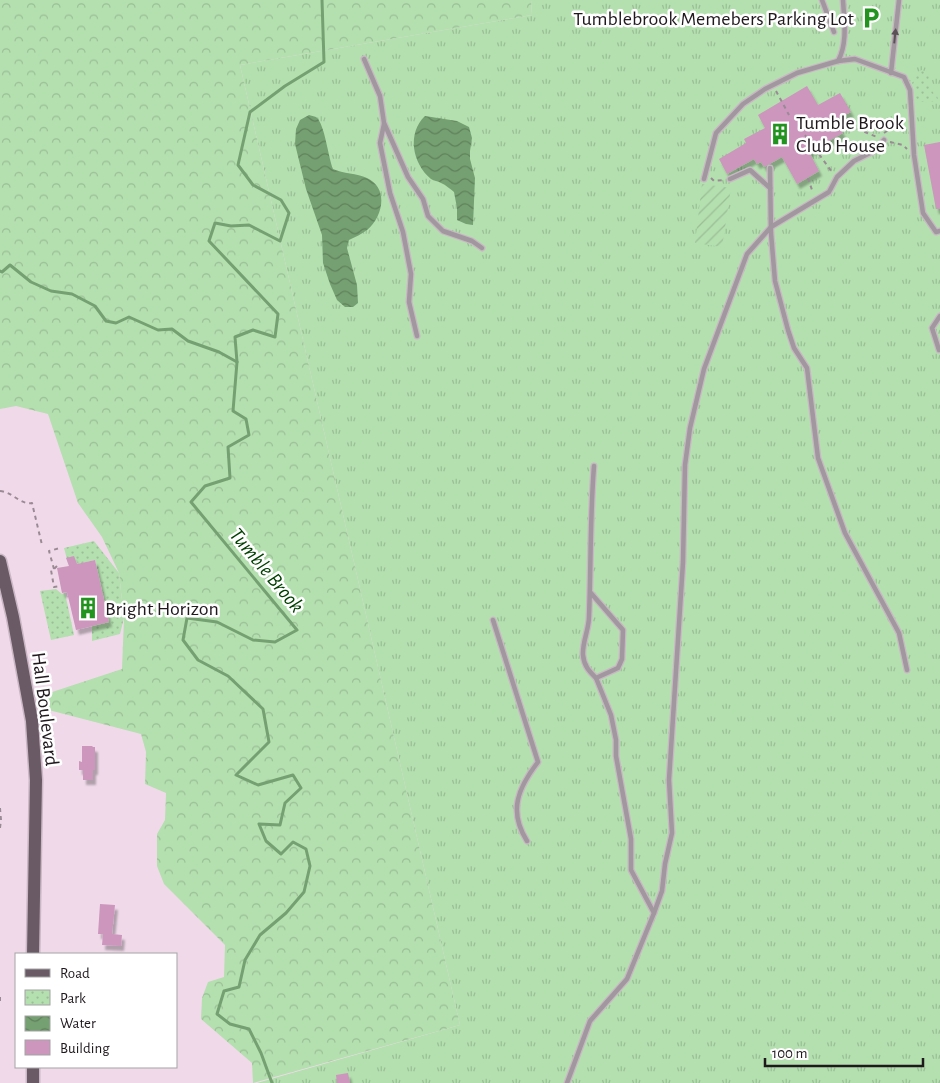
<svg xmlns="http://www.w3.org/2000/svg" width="940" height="1083" viewBox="0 0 940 1083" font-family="'Alegreya Sans',sans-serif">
<defs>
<pattern id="grass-tufts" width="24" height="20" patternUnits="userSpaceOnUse" patternTransform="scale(1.25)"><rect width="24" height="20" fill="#b4dfaf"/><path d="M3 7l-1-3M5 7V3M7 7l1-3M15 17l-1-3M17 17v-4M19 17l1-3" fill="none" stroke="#9abf96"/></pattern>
<pattern id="forest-crowns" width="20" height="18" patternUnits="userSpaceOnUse" patternTransform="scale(1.25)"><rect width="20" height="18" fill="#b4dfaf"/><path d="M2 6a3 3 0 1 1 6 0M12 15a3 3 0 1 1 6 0" fill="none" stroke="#9abf96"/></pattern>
<pattern id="park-dots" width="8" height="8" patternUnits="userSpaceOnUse" patternTransform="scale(1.25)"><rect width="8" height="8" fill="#b4dfaf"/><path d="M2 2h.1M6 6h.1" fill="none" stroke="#9abf96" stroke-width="1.8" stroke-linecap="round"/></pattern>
<pattern id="garden-furrows" width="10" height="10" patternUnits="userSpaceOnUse" patternTransform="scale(1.25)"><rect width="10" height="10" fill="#b4dfaf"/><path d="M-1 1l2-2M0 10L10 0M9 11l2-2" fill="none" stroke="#9abf96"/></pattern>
<pattern id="water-waves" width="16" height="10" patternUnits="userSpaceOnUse" patternTransform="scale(1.25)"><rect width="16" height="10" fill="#75a071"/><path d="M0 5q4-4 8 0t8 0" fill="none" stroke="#5f815c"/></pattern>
<filter id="shadow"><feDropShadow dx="3" dy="5" stdDeviation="1" flood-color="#0004"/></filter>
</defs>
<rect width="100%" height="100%" fill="#f0daea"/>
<!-- grass -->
<path fill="url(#grass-tufts)" d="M531,0h409v1083h-683l203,-58 -220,-960 292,-50z"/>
<!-- forest -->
<path fill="url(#forest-crowns)" d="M0,0h531l1,15 -292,50 220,960 -207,58 -1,-20 -51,-44 1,-21 6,-16 16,-5 1,-32 -61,-61 -7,-18v-32l8,-14 1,-27 -21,-9 1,-32 -5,-18 -100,-26 -4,-11 85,-28 2,-51 -5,-45 -17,-36 -24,-34 -30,-89 -32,-8 -16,3z"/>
<!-- park -->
<g fill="url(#park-dots)">
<path d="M921,70l4,1 4,3c-1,7 1,18 8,22l1,3 -6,3h-12l-6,-6 -2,-13z"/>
<path d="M94,541l25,32 5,45 -4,16 -28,7v-15l17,-4 -14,-62 -17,4 -2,-3 -8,2 -4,-15z"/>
<path d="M56,589l6,5 3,-1 9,42 -23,5 -11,-49z"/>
</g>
<!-- garden -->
<path fill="url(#garden-furrows)" d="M702,184l29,4 -9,59 -27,-4z"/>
<!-- water -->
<g fill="url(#water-waves)">
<path d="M309,115c2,1 5,1 7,2 9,7 12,40 17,52 10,5 24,4 34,9 22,10 16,39 0,52 -5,4 -12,7 -18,10l-2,8 10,37 1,18 -5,4h-8l-8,-7 -7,-16 -7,-21 -1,-28 -16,-46 -11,-45 1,-15 4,-9z"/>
<path d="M425,116l32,5 12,6 3,11 -2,13v8l5,19 -2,47 -7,-1 -9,-4v-12l-3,-16c-4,-3 -8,-7 -13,-9 -3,-2 -7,-2 -10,-4 -19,-16 -24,-46 -6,-63z"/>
</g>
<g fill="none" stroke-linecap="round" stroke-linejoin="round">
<!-- stream -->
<g stroke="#75a071" stroke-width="3">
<path d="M0,271l2,1 8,-7 21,17 20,9 21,3 23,12 11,15 10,2 13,-6 29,13 14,-1 16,12 31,11 18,10"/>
<path d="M272,1083l-11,-30 -12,-24 -19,-5 -13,-10 7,-23 15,-4 6,-27 15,-25 26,-22 18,-21 6,-26 -4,-17 -13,-7 -12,12 -15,-13 -7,-17 21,1 5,-22 16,-15 -8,-13 -35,10 -22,-10 33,-33 -6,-33 -35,-33 -30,-16 -15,-20 4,-22 30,4 36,18 22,2 22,-12 -106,-128 14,-16 25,-8 -2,-31 21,-12 -3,-16 -13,-8 4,-49 -2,-25 18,-7 22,7 3,-23 -69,-73 6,-18 16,3 18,-1 31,16 9,-28 -8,-13 -28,-15 -15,-20 12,-53 35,-26 39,-24 -2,-62"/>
</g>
</g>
<!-- building -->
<g fill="#cc96bd" filter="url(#shadow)">
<path d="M807,86l11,19 22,-12 11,19 -16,8 8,13 -34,19 10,19 -22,13 -15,-27 -18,10 -3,-5 -4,2 -3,-5 -27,15 -8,-15 27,-16 -2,-4 21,-11 -7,-13z"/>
<path d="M940,142v67h-4l-12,-64z"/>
<path d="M74,556l3,8 18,-4 14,62 -33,8 -9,-38 -5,1 -5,-25 12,-2 -3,-8z"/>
<path d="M82,746h11l-1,1h3v23h-2v10h-10v-10h-4v-9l3,1z"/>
<path d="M100,904l15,1 -3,29 10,1 -1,11 -19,-1 1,-11h-5z"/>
<path d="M348,1073l2,10h-13l-1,-8z"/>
</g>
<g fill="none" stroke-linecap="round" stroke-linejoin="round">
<!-- service casing -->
<g stroke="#cab7c5" stroke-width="7">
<g id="service">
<path d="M822,0l12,32"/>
<path d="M364,59l16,37 4,27 24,54 15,22 5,17 15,15 29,10 10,7"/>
<path d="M838,61c10,-18 6,-42 5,-61"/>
<path d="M891,73l8,-73"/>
<path d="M384,124l-4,19 10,50 13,39 8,42 -2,28 8,34"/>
<path d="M770,168l1,65 4,48 13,49 6,18 13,20 11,90 27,75 54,100 8,37"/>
<path d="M704,179l12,-46 27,-29 22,-15 32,-16 41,-12 17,-2 49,18 6,13 4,65 9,58 13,19 4,-1"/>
<path d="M730,179l20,-9 20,18"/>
<path d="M939,350l-7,-22 8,-12"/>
<path d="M590,592l33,38 -1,29 -4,9 -22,10c-7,-7 -12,-12 -13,-23 -1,-12 6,-26 6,-38 2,-51 1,-101 5,-151"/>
<path d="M493,620l45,142c-20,26 -30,49 -11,79"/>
<path d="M654,913l8,-22 3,-27 7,-31 -3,-53 14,-218 2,-97 5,-37 14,-59 43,-115 24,-27 58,-35 8,-15 17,-16 20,-10 10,-11"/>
<path d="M567,1083l23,-62 37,-42 27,-66 -23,-43v-31l-15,-83v-16l-5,-25 -15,-37"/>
</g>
</g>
<!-- primary casing -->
<g stroke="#cab7c5" stroke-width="15">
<g id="primary">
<path d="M0,561l13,56 19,104 4,59 -3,174"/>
<path d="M33,1083v-16"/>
</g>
</g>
<!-- path -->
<g stroke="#9a8a95" stroke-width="2" stroke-dasharray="4 4" stroke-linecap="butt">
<path d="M776,91l13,24"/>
<path d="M846,119l2,6 29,12"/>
<path d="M884,133l21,-14"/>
<path d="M805,135l27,37"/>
<path d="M890,142l13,3 4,4"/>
<path d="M711,178l3,3 9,-1"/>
<path d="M808,178l5,15"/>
<path d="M0,491c13,1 20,14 32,12l10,42"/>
<path d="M57,566l-3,3 -3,1 3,17 6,-1"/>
<path d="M54,569l-5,-18 11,-3"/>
<path d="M0,808l1,12 -1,8"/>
<path d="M0,997v4"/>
</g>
<!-- service -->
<use href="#service" stroke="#a1979e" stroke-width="4.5"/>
<!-- primary -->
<use href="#primary" stroke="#6a5a65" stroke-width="12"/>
</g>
<!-- one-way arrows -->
<defs><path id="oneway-solid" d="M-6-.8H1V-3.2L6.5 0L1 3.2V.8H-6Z" transform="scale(1.25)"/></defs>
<use fill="#5a5157" href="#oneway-solid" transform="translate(895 36) rotate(-84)"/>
<!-- icons -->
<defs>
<g id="parking-bare" transform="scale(1.725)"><path d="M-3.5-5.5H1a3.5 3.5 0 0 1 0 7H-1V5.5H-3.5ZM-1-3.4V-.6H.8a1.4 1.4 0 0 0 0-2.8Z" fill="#22931e" stroke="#fff" stroke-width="2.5" paint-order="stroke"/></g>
<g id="building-bare" transform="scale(1.725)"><path d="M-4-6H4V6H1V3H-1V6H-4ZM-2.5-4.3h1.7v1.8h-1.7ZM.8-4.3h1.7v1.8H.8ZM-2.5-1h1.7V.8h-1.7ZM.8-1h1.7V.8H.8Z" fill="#22931e" stroke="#fff" stroke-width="2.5" paint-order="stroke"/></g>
</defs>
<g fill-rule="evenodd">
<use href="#parking-bare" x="871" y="18"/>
<use href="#building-bare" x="780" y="134"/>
<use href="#building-bare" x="88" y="608"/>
</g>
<g text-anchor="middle" stroke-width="5" stroke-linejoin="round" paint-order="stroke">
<!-- poi labels -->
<g font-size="20" fill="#1f181d" stroke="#fff" text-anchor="start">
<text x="854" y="25" text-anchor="end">Tumblebrook Memebers Parking Lot</text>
<text x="796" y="129">Tumble Brook<tspan x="796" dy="23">Club House</tspan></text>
<text x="105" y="615">Bright Horizon</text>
</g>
<!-- street labels -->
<g font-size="20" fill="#1f181d" stroke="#fff">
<text transform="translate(46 709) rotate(83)" y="7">Hall Boulevard</text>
</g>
<!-- water labels -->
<g font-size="21" font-style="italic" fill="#004100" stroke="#fff">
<text transform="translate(267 570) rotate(50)" y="7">Tumble Brook</text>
</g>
</g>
<!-- legend -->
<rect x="15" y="953" width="162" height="115" fill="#ffffff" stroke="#a5a3a5"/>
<rect x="25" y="969" width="25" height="8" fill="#6a5a65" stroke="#a5a3a5"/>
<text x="60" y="978" font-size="15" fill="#1f181d">Road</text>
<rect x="25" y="990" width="25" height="15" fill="url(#park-dots)" stroke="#a5a3a5"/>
<text x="60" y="1003" font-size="15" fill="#1f181d">Park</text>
<rect x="25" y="1016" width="25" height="15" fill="url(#water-waves)" stroke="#a5a3a5"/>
<text x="60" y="1028" font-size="15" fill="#1f181d">Water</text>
<rect x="25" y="1040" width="25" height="15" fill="#cc96bd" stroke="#a5a3a5"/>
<text x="60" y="1053" font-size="15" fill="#1f181d">Building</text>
<!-- scale -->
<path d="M765 1058v8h158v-8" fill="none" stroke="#1f181d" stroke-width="2.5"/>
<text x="772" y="1058" font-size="15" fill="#1f181d" stroke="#ffffff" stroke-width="4" paint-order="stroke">100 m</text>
</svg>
